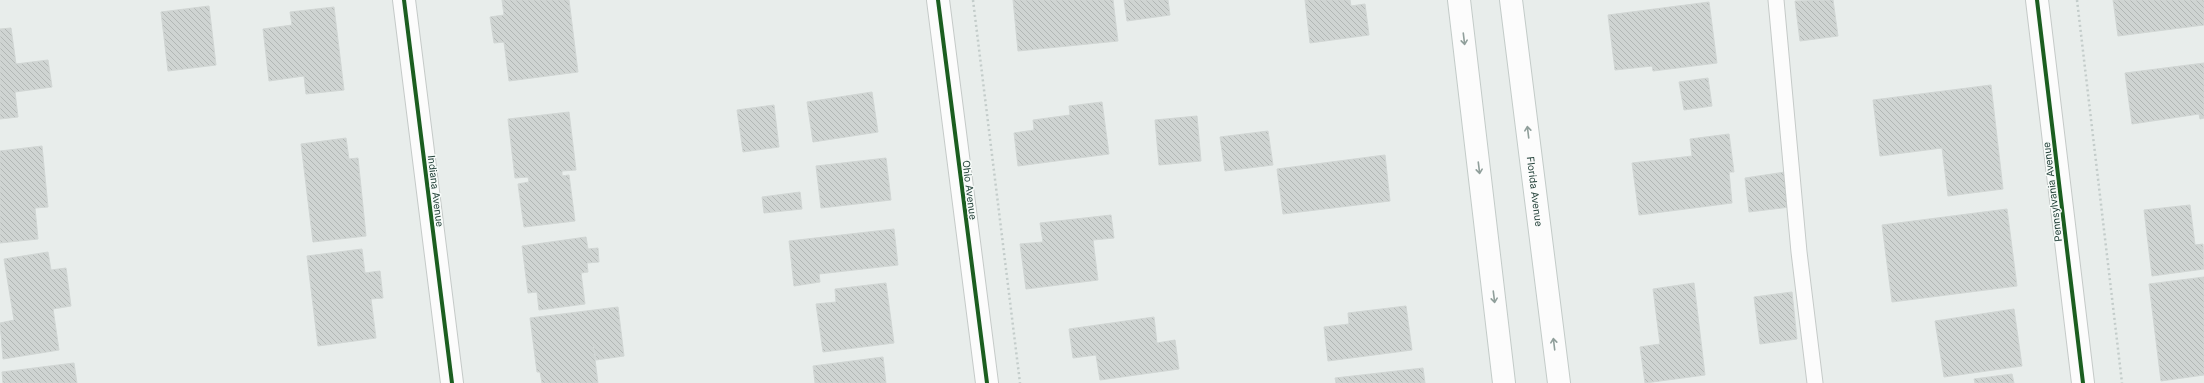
<svg xmlns="http://www.w3.org/2000/svg" width="2204" height="383" viewBox="0 0 2204 383" font-family="Inter,sans-serif">
<defs>
<pattern id="building-back-hatch" width="6" height="6" patternUnits="userSpaceOnUse"><rect width="6" height="6" fill="#cfd4d2"/><path d="M-1 5l2 2M0 0l6 6M5-1l2 2" fill="none" stroke="#b2b7b5"/></pattern>
</defs>
<rect width="100%" height="100%" fill="#e8edeb"/>
<!-- building -->
<g fill="url(#building-back-hatch)" stroke="#d1d6d4">
<path d="M502,0h67l9,72 -69,9 -5,-39 -10,1 -4,-26 14,-2z"/>
<path d="M1013,0h100l5,41 -100,10z"/>
<path d="M1124,0h44l2,15 -43,6z"/>
<path d="M1305,0h45l1,6 14,-2 4,31 -59,8z"/>
<path d="M1833,0l5,36 -38,5 -5,-40z"/>
<path d="M2113,0h91v25l-86,11z"/>
<path d="M1709,2l8,61 -64,8 -1,-5 -37,4 -7,-55z"/>
<path d="M209,6l7,59 -48,6 -7,-59z"/>
<path d="M334,7l10,83 -38,4 -2,-18 -35,5 -6,-52 29,-4 -2,-13z"/>
<path d="M11,28l5,36 32,-4 4,27 -37,5 3,25 -18,2v-90z"/>
<path d="M2204,63v55l-4,1 -1,-5 -67,10 -7,-51z"/>
<path d="M1708,78l4,28 -28,4 -5,-28z"/>
<path d="M1991,85l12,104 -55,7 -6,-48 -62,8 -7,-56z"/>
<path d="M872,92l6,40 -65,10 -6,-40z"/>
<path d="M1102,102l7,52 -91,12 -4,-33 20,-3 -1,-10 37,-5 -1,-9z"/>
<path d="M774,105l5,42 -36,5 -6,-42z"/>
<path d="M569,112l7,58 -14,1v5l7,-1 6,46 -51,6 -6,-43 11,-2 -1,-5 -13,1 -7,-59z"/>
<path d="M1197,116l4,45 -42,4 -4,-45z"/>
<path d="M1268,131l5,34 -48,6 -5,-34z"/>
<path d="M1729,134l5,38h-5l3,31 -93,12 -7,-52 60,-7 -2,-17z"/>
<path d="M346,138l3,21 9,-1 8,78 -53,6 -12,-98z"/>
<path d="M42,146l6,61 -13,1 3,31 -38,4v-92z"/>
<path d="M1385,155l5,46 -107,13 -6,-45z"/>
<path d="M886,158l5,42 -70,8 -5,-42z"/>
<path d="M1785,172l5,35 -41,5 -4,-34z"/>
<path d="M800,192l2,17 -38,4 -2,-16z"/>
<path d="M2190,205l5,40 8,-1 1,25 -52,7 -8,-66z"/>
<path d="M2007,209l10,77 -125,16 -10,-77z"/>
<path d="M1111,215l3,23 -21,2 5,40 -72,9 -6,-45 23,-2 -3,-19z"/>
<path d="M894,229l4,36 -79,9 1,8 -26,4 -5,-45z"/>
<path d="M586,237l2,12 10,-1 1,14 -12,1 1,9 -7,1 4,31 -46,6 -2,-18 -9,1 -6,-47z"/>
<path d="M362,249l3,24 15,-2 3,27 -12,1 5,39 -58,8 -11,-90z"/>
<path d="M48,252l3,18 15,-2 5,38 -18,3 6,41 -56,9 -3,-36 14,-3 -10,-61z"/>
<path d="M2204,277v98l-43,6 -12,-97z"/>
<path d="M886,283l8,60 -71,9 -7,-48 20,-2 -1,-13z"/>
<path d="M1694,283l11,92 -60,8 -5,-36 20,-3 -7,-55z"/>
<path d="M1792,292l5,47 -37,5 -6,-47z"/>
<path d="M1406,306l6,44 -84,11 -4,-34 25,-3 -1,-11z"/>
<path d="M618,307l6,49 -28,4 -3,-16 5,39h-56l-2,-11h-3l-7,-54z"/>
<path d="M2014,309l8,57 -78,11 -9,-56z"/>
<path d="M1154,317l3,26 18,-3 4,29 -79,11 -4,-25 -23,3 -4,-29z"/>
<path d="M883,357l3,26h-71l-2,-17z"/>
<path d="M74,363l3,20h-74l-1,-11z"/>
<path d="M1423,368l2,15h-89l-1,-5z"/>
<path d="M2012,374l2,9h-39l-1,-4z"/>
</g>
<g fill="none" stroke-linecap="round" stroke-linejoin="round">
<!-- lane casing -->
<g stroke="#c5cac8" stroke-width="17">
<path id="lane" d="M1776,0l23,252 16,131"/>
</g>
<!-- street casing -->
<g stroke="#c5cac8" stroke-width="24">
<g id="street">
<path d="M404,0l48,383"/>
<path d="M938,0l49,383"/>
<path d="M2037,0l46,383"/>
</g>
</g>
<!-- secondary casing -->
<g stroke="#c3cbc8" stroke-width="24">
<g id="secondary">
<path d="M1459,0l45,383"/>
<path id="s1" d="M1511,0l48,383"/>
</g>
</g>
<!-- path -->
<g stroke="#c3ccca" stroke-width="2.5" stroke-dasharray="2 3" stroke-linecap="butt">
<path d="M973,0l47,383"/>
<path d="M2077,0l45,383"/>
</g>
<!-- lane -->
<use href="#lane" stroke="#fcfcfc" stroke-width="15"/>
<!-- street -->
<use href="#street" stroke="#fcfcfc" stroke-width="22"/>
<!-- secondary -->
<use href="#secondary" stroke="#fcfcfc" stroke-width="22"/>
<!-- cycleway casing -->
<g stroke="#f7fbf9" stroke-width="6">
<g id="cycleway">
<path d="M404,0l48,383"/>
<path d="M938,0l49,383"/>
<path d="M2037,0l46,383"/>
</g>
</g>
<!-- cycleway -->
<use href="#cycleway" stroke="#1b5e20" stroke-width="4"/>
</g>
<!-- one-way arrows -->
<defs><path id="oneway-shaft" d="M-6 0H5M1.5-3L5.5 0L1.5 3" fill="none" stroke-width="1.6" stroke-linecap="round" stroke-linejoin="round"/></defs>
<g stroke="#909f9b">
<use href="#oneway-shaft" transform="translate(1464 39) rotate(83)"/>
<use href="#oneway-shaft" transform="translate(1528 132) rotate(-97)"/>
<use href="#oneway-shaft" transform="translate(1479 168) rotate(83)"/>
<use href="#oneway-shaft" transform="translate(1494 297) rotate(83)"/>
<use href="#oneway-shaft" transform="translate(1554 344) rotate(-97)"/>
</g>
<g text-anchor="middle" stroke-width="3" stroke-linejoin="round" paint-order="stroke">
<!-- street labels -->
<g font-size="10" fill="#24423a" stroke="#f7fbf9">
<text transform="translate(970 190) rotate(83)" y="4">Ohio Avenue</text>
<text transform="translate(436 191) rotate(83)" y="4">Indiana Avenue</text>
<text dy="4" stroke="none"><textPath href="#s1" startOffset="193">Florida Avenue</textPath></text>
<text transform="translate(2052 192) rotate(-97)" y="4">Pennsylvania Avenue</text>
</g>
</g>
</svg>
